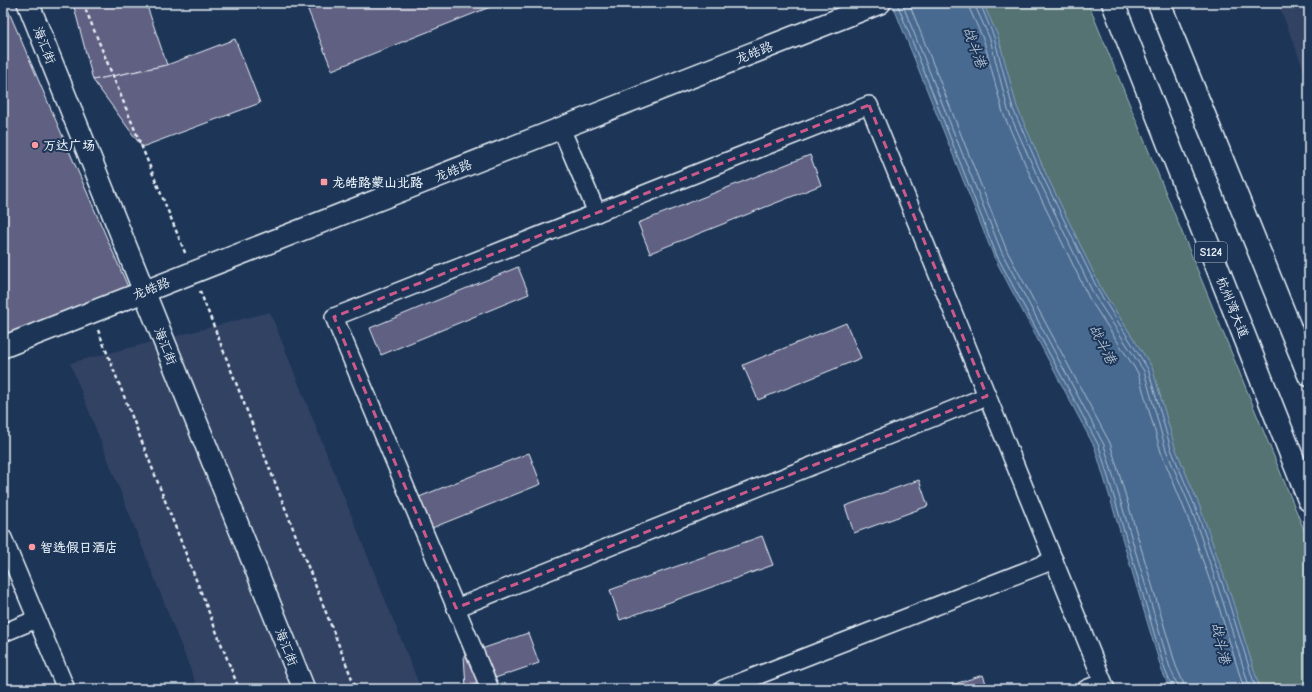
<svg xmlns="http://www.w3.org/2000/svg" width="1312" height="692" viewBox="0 0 1312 692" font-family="'Comic Neue','LXGW WenKai TC',sans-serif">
<rect width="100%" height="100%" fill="#1d3557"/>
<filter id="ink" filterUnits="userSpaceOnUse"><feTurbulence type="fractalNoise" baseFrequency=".025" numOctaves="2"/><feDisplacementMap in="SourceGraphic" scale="8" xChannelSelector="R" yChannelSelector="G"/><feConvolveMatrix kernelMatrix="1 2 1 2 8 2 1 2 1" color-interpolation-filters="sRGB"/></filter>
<g filter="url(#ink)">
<!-- built -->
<g fill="#314264">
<path d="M1278,3h31v80z"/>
<path d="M270,312l151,377h-223l-128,-326z"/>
</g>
<!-- green -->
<path fill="#547372" stroke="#9eb2b5" d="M975,3h113l221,539v147h-57l-158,-398 -85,-183z"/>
<!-- water -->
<path fill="#4a6b90" stroke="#89a1ba" d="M892,3h91l15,33 19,71 30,69 55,114 50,77 23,80 25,60 31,89 29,93h-90l-8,-18 -67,-223 -101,-191z"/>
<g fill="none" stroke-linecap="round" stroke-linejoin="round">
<!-- shore -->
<g stroke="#a9bbce" stroke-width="1">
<path d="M897,3l100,253 102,190 66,224 8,19"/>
<path d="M902,3l100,250 102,192 66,223 7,16 1,5"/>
<path d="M909,3l98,248 103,192 66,223 7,16 1,7"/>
<path d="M969,3l1,7 14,31 19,72 30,69 56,116 49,75 23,79 25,61 31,88 27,88"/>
<path d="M975,3l1,5 14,31 18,71 31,70 55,115 50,76 22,79 26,61 30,88 28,90"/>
<path d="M980,3l14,34 19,72 30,68 56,115 49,77 23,80 25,60 31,88 29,92"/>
</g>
</g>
<!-- building -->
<g fill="#606082" stroke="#e8f1f8">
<path d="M3,3h2l123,284 -125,48z"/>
<path d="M73,3h73l21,62 -74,15z"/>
<path d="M310,3h184l1,2 -163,65 -26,-65z"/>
<path d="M235,39l25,64 -118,44 -49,-67 74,-15z"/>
<path d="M810,155l11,30 -171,68 -12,-30z"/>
<path d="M518,267l11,27 -148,61 -11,-27z"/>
<path d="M846,323l15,35 -103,42 -15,-35z"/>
<path d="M529,453l12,31 -119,48 -13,-31z"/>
<path d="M919,480l9,26 -74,27 -9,-27z"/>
<path d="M762,536l11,29 -153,55 -10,-30z"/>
<path d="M528,633l11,30 -73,25 -2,-33z"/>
<path d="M983,675l5,14h-49z"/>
</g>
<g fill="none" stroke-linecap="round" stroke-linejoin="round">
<!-- minor casing -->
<g stroke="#e8f1f8" stroke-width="20">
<g id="minor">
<path d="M561,128l36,85"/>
<path d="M3,538l63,151"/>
<path d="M456,608l531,-212"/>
<path d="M3,633l34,-14"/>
<path d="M490,689l-156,-372 535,-212 237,584"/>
<path d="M723,689l331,-129"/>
<path d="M1086,689l17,-7"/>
</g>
</g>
<!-- tertiary casing -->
<g stroke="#e8f1f8" stroke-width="24">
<g id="tertiary">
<path d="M28,3l276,686"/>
<path d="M3,347l877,-344"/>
</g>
</g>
<!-- primary casing -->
<g stroke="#e8f1f8" stroke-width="25">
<g id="primary">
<path d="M1113,3l196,497"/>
<path d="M1159,3l150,372"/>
</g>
</g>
<!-- path -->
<g stroke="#e8f1f8" stroke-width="2.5" stroke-dasharray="4 3" stroke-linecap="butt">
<path d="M83,3l103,252"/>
<path d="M200,291l156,398"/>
<path d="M98,330l141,359"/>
</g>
<!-- minor -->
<use href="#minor" stroke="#1d3557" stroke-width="17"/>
<!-- tertiary -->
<use href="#tertiary" stroke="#1d3557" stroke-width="21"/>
<!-- primary -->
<use href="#primary" stroke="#1d3557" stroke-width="22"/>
</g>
</g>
<!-- marked area -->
<path fill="none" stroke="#cd598a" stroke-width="3" stroke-dasharray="8 5" stroke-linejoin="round" d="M869,105l118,291 -531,212 -122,-291z"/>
<!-- markers -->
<g fill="#ff9aa2" stroke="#1d3557" stroke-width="1.5">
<circle cx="35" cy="145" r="4"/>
<rect x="320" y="178" width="8" height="8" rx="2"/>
<circle cx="32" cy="547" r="4"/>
</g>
<g text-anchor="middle" stroke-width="4" stroke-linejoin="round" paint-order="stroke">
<!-- shield labels -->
<rect fill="#1d3557" stroke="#abb9c8" stroke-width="1" x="1195" y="242" width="32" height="20" rx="3"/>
<g font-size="12" font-weight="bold" fill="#e8f1f8">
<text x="1211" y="256">S124</text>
</g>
<!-- street labels -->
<g font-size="13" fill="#e8f1f8" stroke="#1d3557">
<text transform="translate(45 45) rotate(68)" y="5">海汇街</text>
<text transform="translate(754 52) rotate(-21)" y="5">龙皓路</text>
<text transform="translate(453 170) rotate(-21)" y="5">龙皓路</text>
<text transform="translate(151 288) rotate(-21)" y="5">龙皓路</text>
<text transform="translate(1233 307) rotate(68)" y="5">杭州湾大道</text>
<text transform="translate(166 346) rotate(68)" y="5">海汇街</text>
<text transform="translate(287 647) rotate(68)" y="5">海汇街</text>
</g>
<!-- poi labels -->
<g font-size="13" font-weight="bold" fill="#e8f1f8" stroke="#1d3557" text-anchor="start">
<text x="43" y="150">万达广场</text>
<text x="332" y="187">龙皓路蒙山北路</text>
<text x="40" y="552">智选假日酒店</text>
</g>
<!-- water labels -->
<g font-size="14" font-style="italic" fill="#b1c2d4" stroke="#1d3557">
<text transform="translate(975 47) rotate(70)" y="5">战斗港</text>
<text transform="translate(1103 344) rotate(63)" y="5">战斗港</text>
<text transform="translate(1221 643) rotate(77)" y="5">战斗港</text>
</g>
</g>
<!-- margin -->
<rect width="1312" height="692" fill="none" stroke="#1d3557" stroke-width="16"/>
<rect x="8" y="8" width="1296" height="676" fill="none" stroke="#e8f1f8" stroke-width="1.5" filter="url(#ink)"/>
</svg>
